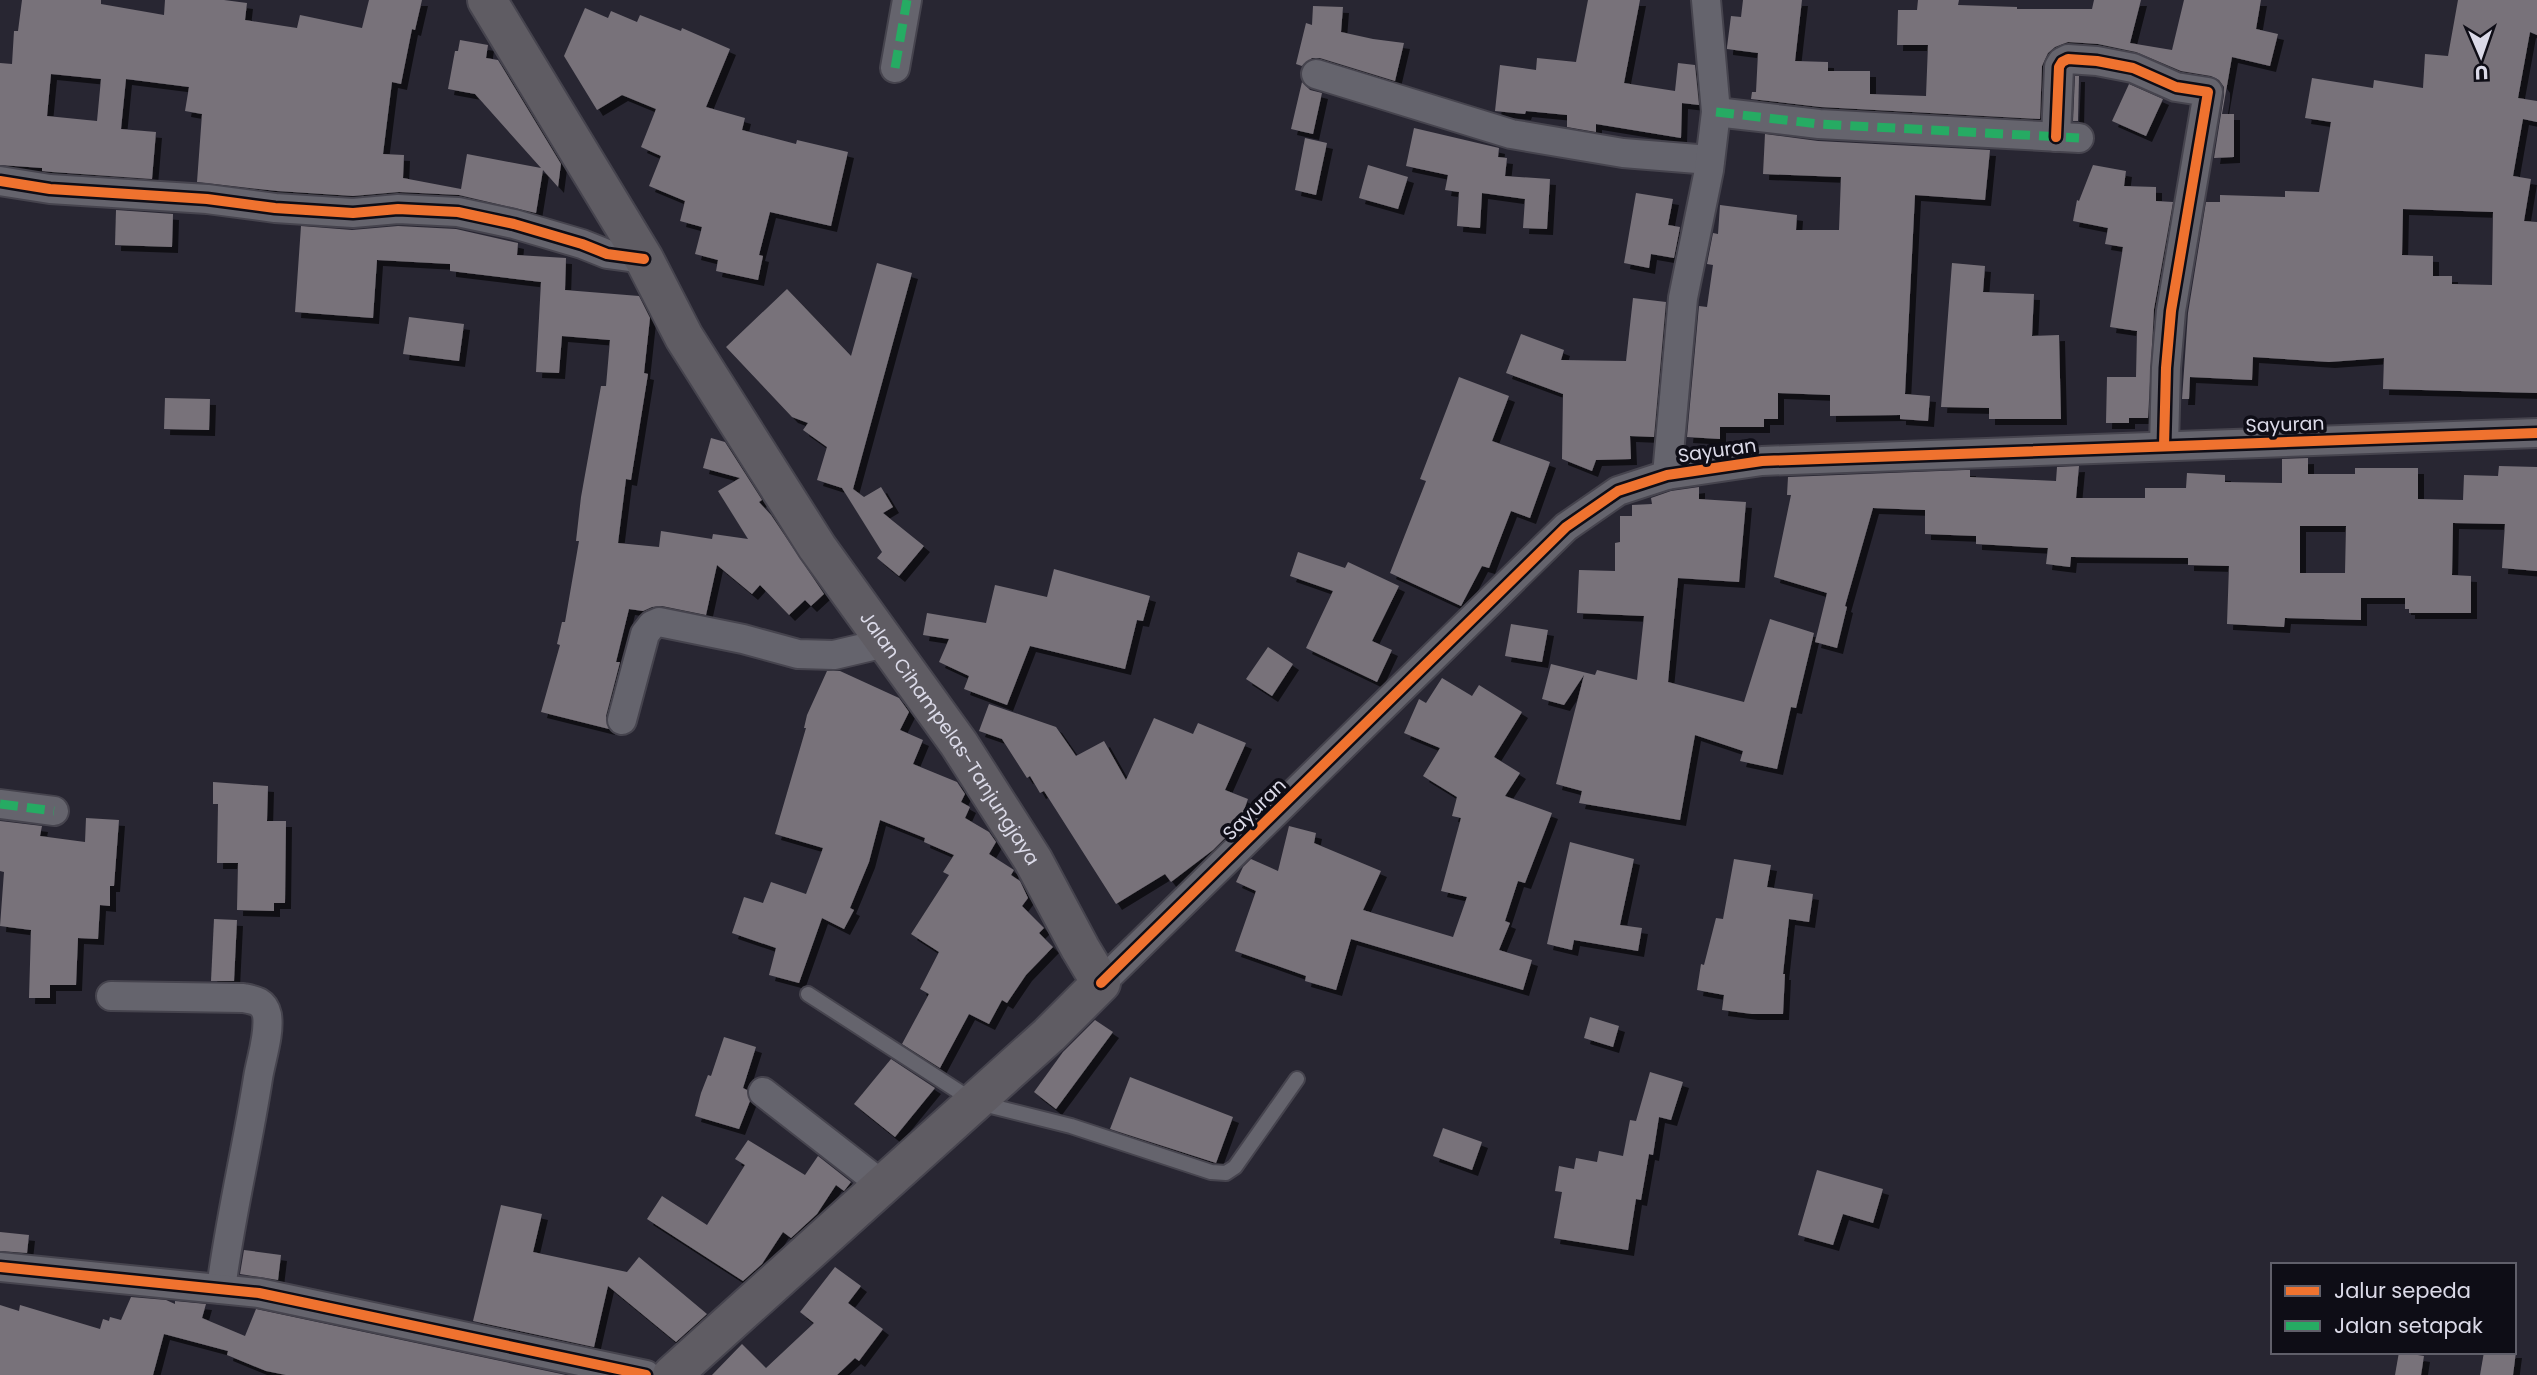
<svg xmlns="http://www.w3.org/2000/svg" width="2537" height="1375" viewBox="0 0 2537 1375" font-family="Poppins,sans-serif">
<defs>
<filter id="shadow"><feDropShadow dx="6" dy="6" stdDeviation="0" flood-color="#0009"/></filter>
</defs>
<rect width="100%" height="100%" fill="#282632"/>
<!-- building -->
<g fill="#78727a" fill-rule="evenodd" filter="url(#shadow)">
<path d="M22,0h79v4l63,11 1,-15h59l23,3 -2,17 52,8 3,-13 62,13 7,-28h53l-7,30 -3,-1 -11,55 -9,-2 -9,72 21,1 -1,23 58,11 6,-35 74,14 -66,-74 -27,-5 7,-38h3l2,-11 28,5 -2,13 12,2 63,104 -3,23 -15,-17 -7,43 -77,-18 -60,-3 -46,4 -76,-5 -80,-9 5,-68 -17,-3 4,-24 -63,-8 -5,50 35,3 -4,47 -100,-7 -10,-1v-3l-42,-3v-102l12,1 2,-33h4zM51,74l50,5 -4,42 -50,-5z"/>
<path d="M1588,0h52l-16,83 51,8 3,-28 17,2 4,40 -17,-2 -1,35 -85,-14v8l-29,-5v-12l-41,-4 -1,3 -30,-3 5,-46 36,5 1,-12 39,4z"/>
<path d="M1743,0h59l-7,61 33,1v9h42v23l56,2 2,-51h-31l1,-35h19l1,-10h41l-1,5 59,2v2h75l2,-9h47l-11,43 42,7 12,-50h77l-5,29 22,5 -8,32 -38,-9 -10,57h12v43l-20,1 10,-63v-8l-5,-7 -8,-4 -30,-5 -45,-19 -38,-8 -30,-2 -13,5 -7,6 -6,13 -2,53 -220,-12 -69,-8 1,-7h4l2,-39 -31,-4v-2l4,-31 10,1z"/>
<path d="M2458,0h79v35l-7,-3 -12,66 19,3v21l-14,-3 -10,57 18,3 -7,42 13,1v171l-154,-4 1,-31 -55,4 -76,-5 -1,23 -62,-3 -1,22h-7l6,-86 18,-111h14v-7l65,2v-6l34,1 12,-70 -26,-4 7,-40 61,10 1,-8 49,8 2,-34 23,2zM2403,209l90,3 -1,73 -40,-1v-8h-19v-20l-31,-1z"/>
<path d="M1313,6l30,1 -2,25 32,7 31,4 -9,38 -75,-23h-8l-10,8 -6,-2 10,-41 6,2z"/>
<path d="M585,8l23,10 3,-7 26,11 3,-7 41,16 1,-3 48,21 -24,58 39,11 -3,12 54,14 1,-4 51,12 -17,74 -61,-14 -11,43 4,1 -5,24 -42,-9 2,-11 -23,-6 7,-27 -22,-6 5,-20 -36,-15 12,-30 -20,-9 15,-38 -34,-14 -25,15 -33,-54z"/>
<path d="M2075,76h4l-1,45h-5z"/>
<path d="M1302,82l8,8 12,3 -9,41 -22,-5z"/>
<path d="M2129,84l34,15 -17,37 -34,-15z"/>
<path d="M1414,128l85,20 -1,9 9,1 -2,18 45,3 -3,50 -24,-1 2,-29 -43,-6 -2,35 -23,-2 2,-34 -14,-2 3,-15 -42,-9z"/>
<path d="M1765,134l53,7 172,9 -5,50 -70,-5 -10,199 25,2 -2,25 -28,-2v-4l-70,1v-21l-52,-2v26h-14v8h-44v12l-33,-2 12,-131 8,1 6,-42 -6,-1 6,-31 5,1 2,-29 77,10 -1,15h43l2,-53 -78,-3z"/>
<path d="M1305,138l22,5 -11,52 -21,-5z"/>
<path d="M1368,165l40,12 -10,32 -39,-11z"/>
<path d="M2093,165l33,6 -2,15 32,1v14l17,1 -19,107 -6,109h-19v5h-23l1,-46h29l1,-46 -27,-4 13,-80 -18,-3 3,-16 -35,-7 4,-21 2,1z"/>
<path d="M1636,193l37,6 -5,26 12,2 -6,31 -23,-4 -2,14 -25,-5z"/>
<path d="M116,210l57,4 -1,33 -57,-2z"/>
<path d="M301,226l51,4 46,-4 58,3 62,14 -1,12 49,3 -1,32 74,6 11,22 -6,55 4,1 -17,106 -5,-1 -8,64 41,4 2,-16 51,8 1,-5 35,5 -30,-48 22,-13 -37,-10 8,-30 14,4 37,58 -3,2 12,13 53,79 -13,12 -6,-6 -16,15 -29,-30 -8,9 -35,-29 -11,50 -44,-9 -10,1 -9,4 -14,-2 -13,53h4l-14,54 3,13 -68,-17 19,-67 -3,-1 5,-22h3l14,-81h-3l5,-44 20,-111h5l4,-46 -48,-4 -3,37 -23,-1 5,-90 -91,-11v-7l-73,-4 -4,58 -78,-6z"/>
<path d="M877,263l35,10 -59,216 11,8 17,-10 12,20 -10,6 41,33 -25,30 -22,-18 5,-6 -40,-64 -25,-8 10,-33 -24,-17 5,-7 -16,-6 -66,-70 61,-58 64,67z"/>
<path d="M1952,263l33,3 -2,26 51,2 -2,42 27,-1 2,84h-72v-11l-48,-1z"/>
<path d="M1633,298l33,4 -12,135 -24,-1 1,23 -35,1 -4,11 -30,-12 1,-65 -57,-21 15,-39 43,16 -3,10 65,1z"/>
<path d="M409,317l55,7 -5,37 -56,-7z"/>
<path d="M1459,377l50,19 -17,45 58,21 -20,56 -19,-7 -22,57 -7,-2 -21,40 -71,-33 36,-92 -6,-2z"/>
<path d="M165,398l45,1 -1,31 -45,-1z"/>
<path d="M2308,458v16h47v-6h63v31l45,1 1,-25 34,1 1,-10 38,1v104l-35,-3 3,-44 -52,-1 -1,52 19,1v37h-62v-4h-4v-11h-44v22l-76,-2 -1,9 -57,-3 2,-58 -41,-1v-7l-117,-1 -1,10 -24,-3 2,-16 -72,-4v-8l-51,-2v-24l-52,-2 -28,98 2,1 -10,41 -22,-6 12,-49 -53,-16 17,-82h-4l1,-18 177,-7h5v7l86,4 1,-14 22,-1 -3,32h69v-10h41l1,-15 38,2v7l57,1v-24zM2300,526h46l-1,47h-45z"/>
<path d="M1699,487v12l47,3 -7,80 -61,-4 -10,104 76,20 26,-83 44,14 -18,75 -5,-1 -14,62 -37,-8 3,-10 -48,-16 -15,85 -101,-17 3,-12 -26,-7 28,-109 -20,30 -22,-6 9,-35 44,11 2,-5 40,10 7,-64 -67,-3 2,-43 36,1v-28l5,-1v-26h12v-11l20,-1 -1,-6 20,-7z"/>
<path d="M1298,552l47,16 3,-6 51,24 -27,55 20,9 -15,32 -71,-34 27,-57 -43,-15z"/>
<path d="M1054,569l96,27 -7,25 -6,-1 -12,49 -95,-23 -23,59 -43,-16 5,-13 -30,-14 10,-23 -26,-4 4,-22 59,10 9,-38 52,12z"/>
<path d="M1511,624l37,6 -6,32 -37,-6z"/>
<path d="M1268,647l25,17 -21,32 -26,-17z"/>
<path d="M827,671h13l59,27 10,14 -9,18 23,10 -10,24 44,18 8,12 -4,8 9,5 -5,11 24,14 7,10 -7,12 25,16 -3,5 9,6 8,17 -6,8 22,22 -5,5 14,14 -27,28 -19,28 -5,-3 -13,24 -20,-10 -29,54 -38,-24 27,-50 -9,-5 19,-37 -28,-18 38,-59 -6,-3 11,-17 -30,-13 1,-4 -45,-18 -11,42 -19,46 4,2 -10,19 -22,-11 -23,65 -30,-8 7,-27 -44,-15 12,-36 19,6 8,-21 35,12 17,-46 -48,-14 31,-106h-2l3,-13z"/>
<path d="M1442,678l30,18 7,-11 43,27 -28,45 26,16 -15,23 47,17 -27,70 -7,-2 -13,40 5,2 -11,27 33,10 -9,30 -172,-51 -15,51 -31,-9 1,-5 -71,-25 21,-60 -20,-9 7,-15 8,-8 27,12 11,-45 27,7 -2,10 67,28 -18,39 90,27 14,-40 -26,-6 20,-73 -9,-2 5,-19 -34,-21 17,-28 -36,-15 15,-34 7,4z"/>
<path d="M989,704l67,23 20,29 28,-15 22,39 28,-62 39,16 5,-11 48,20 -21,47 23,9 -9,25 -26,26 -42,32 -6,-8 -49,30 -72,-113 -4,2 -10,-17 -3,2 -25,-39 -23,-8z"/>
<path d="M213,782l55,4 -1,35h19l-1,82h-11v8l-37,-1 1,-47h-21l1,-59h-5z"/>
<path d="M86,818l33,2 -5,66h-4v20l-10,-1 -2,34 -20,-1 -2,47h-26v13h-21l2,-68 -31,-4 4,-54 -4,-1v-50l42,5 -2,10 45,6z"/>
<path d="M1570,842l64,17 -14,66 22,3 -4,23 -64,-11 -2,10 -25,-6z"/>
<path d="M1734,859l37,6 -4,22 46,7 -4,28 -20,-3 -6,55h2l-2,40h-31l-30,-4 2,-15 -27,-5 4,-26 3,1 12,-47 7,1z"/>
<path d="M214,919l23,1 -3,61h-23z"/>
<path d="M1590,1017l29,9 -6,21 -29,-9z"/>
<path d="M1095,1020l18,12 -57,77 -22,-17 29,-40z"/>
<path d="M724,1037l32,10 -13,41 4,2 3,11 -11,28 -44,-13 6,-23 7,-18 3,1z"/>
<path d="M891,1059l44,29 -40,49 -41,-33z"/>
<path d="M1650,1072l33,10 -12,38 -12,-3 -6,38 -4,-1 -8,46 -5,-1 -8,51 -74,-12 8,-46 -7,-1 4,-25 15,3 2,-11 21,4 2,-11 24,5 7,-36 6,1z"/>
<path d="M1130,1077l103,40 -17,46 -106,-34z"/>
<path d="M1443,1128l39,14 -10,28 -39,-14z"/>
<path d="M748,1140l57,35 13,-19 33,26 -7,9 -8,-6 -19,29 -26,24 -8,-6 -21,32 -19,17 -96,-62 15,-23 45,29 38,-60 -10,-6z"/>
<path d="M1817,1170l66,19 -10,34 -30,-9 -10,31 -35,-10z"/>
<path d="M501,1205l41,9 -9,38 94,20 12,-15 68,57 -31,28 -68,-56 -14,61 -121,-26z"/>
<path d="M0,1232l29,3 -2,18 -27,-2z"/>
<path d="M244,1250l37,5 -3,25 -38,-6z"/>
<path d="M835,1267l26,19 -13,17 35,26 -24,32 -4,-3 -18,17h-125l30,-31 24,24 48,-45 -14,-11z"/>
<path d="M131,1297l35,3 9,4v-3l31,3 -4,14 43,18 11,-27 310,66h-280l-20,-4 -39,-16 1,-4 -64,-17 -11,41h-153v-70l19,6 1,-6 80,24 3,-10 6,2 1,-4 11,3z"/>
<path d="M2399,1352l25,4 -3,19h-26z"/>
<path d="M2484,1352h32l-3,23h-33z"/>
</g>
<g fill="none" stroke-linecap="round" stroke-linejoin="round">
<!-- lane casing -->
<g stroke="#46444e" stroke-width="18">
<path id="lane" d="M808,994l167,108 96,24 140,46 15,1 9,-6 62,-88"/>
</g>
<!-- street casing -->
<g stroke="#46444e" stroke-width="32">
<g id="street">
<path d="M895,68l12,-68"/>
<path d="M1316,74l195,60 112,19 87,7"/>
<path d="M1716,112l103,12 260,14"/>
<path d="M2056,137l3,-70 3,-5 6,-3 29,2 36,7 43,19 32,5 -37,219 -5,57 -2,78"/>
<path d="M0,181l50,8 157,10 68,9 78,5 45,-4 60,3 56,12 68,20 25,10 37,5"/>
<path d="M1667,475l16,-177 26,-128 7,-58 -10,-112"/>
<path d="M622,720l23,-86 7,-9 7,-3 84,17 55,15 36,1 51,-12"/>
<path d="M0,804l54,7"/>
<path d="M1101,983l465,-456 52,-36 49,-16 95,-14 775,-28"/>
<path d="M111,996l132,2c11,2 21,3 24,17 3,19 -6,44 -9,63 -11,71 -28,140 -37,211"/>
<path d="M763,1092l118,92"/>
<path d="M0,1267l259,26 387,82"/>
</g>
</g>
<!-- secondary casing -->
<g stroke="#46444e" stroke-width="42">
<g id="secondary">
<path id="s1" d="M487,0l157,259 40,78 133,210 142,197 74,116 47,88 21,35 -52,52 -377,340"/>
</g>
</g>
<!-- lane -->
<use href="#lane" stroke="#65646d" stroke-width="14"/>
<!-- street -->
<use href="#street" stroke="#65646d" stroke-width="28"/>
<!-- secondary -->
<use href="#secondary" stroke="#5f5c63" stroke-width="38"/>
<!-- quiet -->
<g stroke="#26ab63" stroke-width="9" stroke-dasharray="18 9" stroke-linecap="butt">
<path d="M895,68l12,-68"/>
<path d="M1716,112l103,12 260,14"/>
<path d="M0,804l54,7"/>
</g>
<!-- cycleway casing -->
<g stroke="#0e0d16" stroke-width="15">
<g id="cycleway">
<path d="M2056,137l3,-70 3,-5 6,-3 29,2 36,7 43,19 32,5 -37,219 -5,57 -2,78"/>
<path d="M0,181l50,8 157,10 68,9 78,5 45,-4 60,3 56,12 68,20 25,10 37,5"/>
<path d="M1101,983l465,-456 52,-36 49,-16 95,-14 775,-28"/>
<path d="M0,1267l259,26 387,82"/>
</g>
</g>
<!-- cycleway -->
<use href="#cycleway" stroke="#ef722f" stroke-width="10"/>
</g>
<g text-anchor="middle" stroke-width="7" stroke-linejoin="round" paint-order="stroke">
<!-- street labels -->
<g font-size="19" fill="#dbdae8" stroke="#0e0d16">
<text transform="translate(2285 424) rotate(-2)" y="7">Sayuran</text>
<text transform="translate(1717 450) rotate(-8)" y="7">Sayuran</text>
<text dy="7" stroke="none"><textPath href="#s1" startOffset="872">Jalan Cihampelas-Tanjungjaya</textPath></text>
<text transform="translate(1254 809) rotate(-44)" y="7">Sayuran</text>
</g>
</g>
<!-- legend -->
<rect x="2271" y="1263" width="245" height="91" fill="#0e0d16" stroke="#605f6a" stroke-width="2"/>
<rect x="2285" y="1286" width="35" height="10" fill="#ef722f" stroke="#605f6a" stroke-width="2"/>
<text x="2334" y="1298" font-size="21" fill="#dbdae8">Jalur sepeda</text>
<rect x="2285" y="1321" width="35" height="10" fill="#26ab63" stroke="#605f6a" stroke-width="2"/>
<text x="2334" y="1333" font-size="21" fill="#dbdae8">Jalan setapak</text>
<!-- north arrow -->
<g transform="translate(2481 56) rotate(178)" stroke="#0e0d16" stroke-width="5" paint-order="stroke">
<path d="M0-5L12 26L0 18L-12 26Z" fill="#dbdae8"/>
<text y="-10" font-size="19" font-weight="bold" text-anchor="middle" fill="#dbdae8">U</text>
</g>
</svg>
